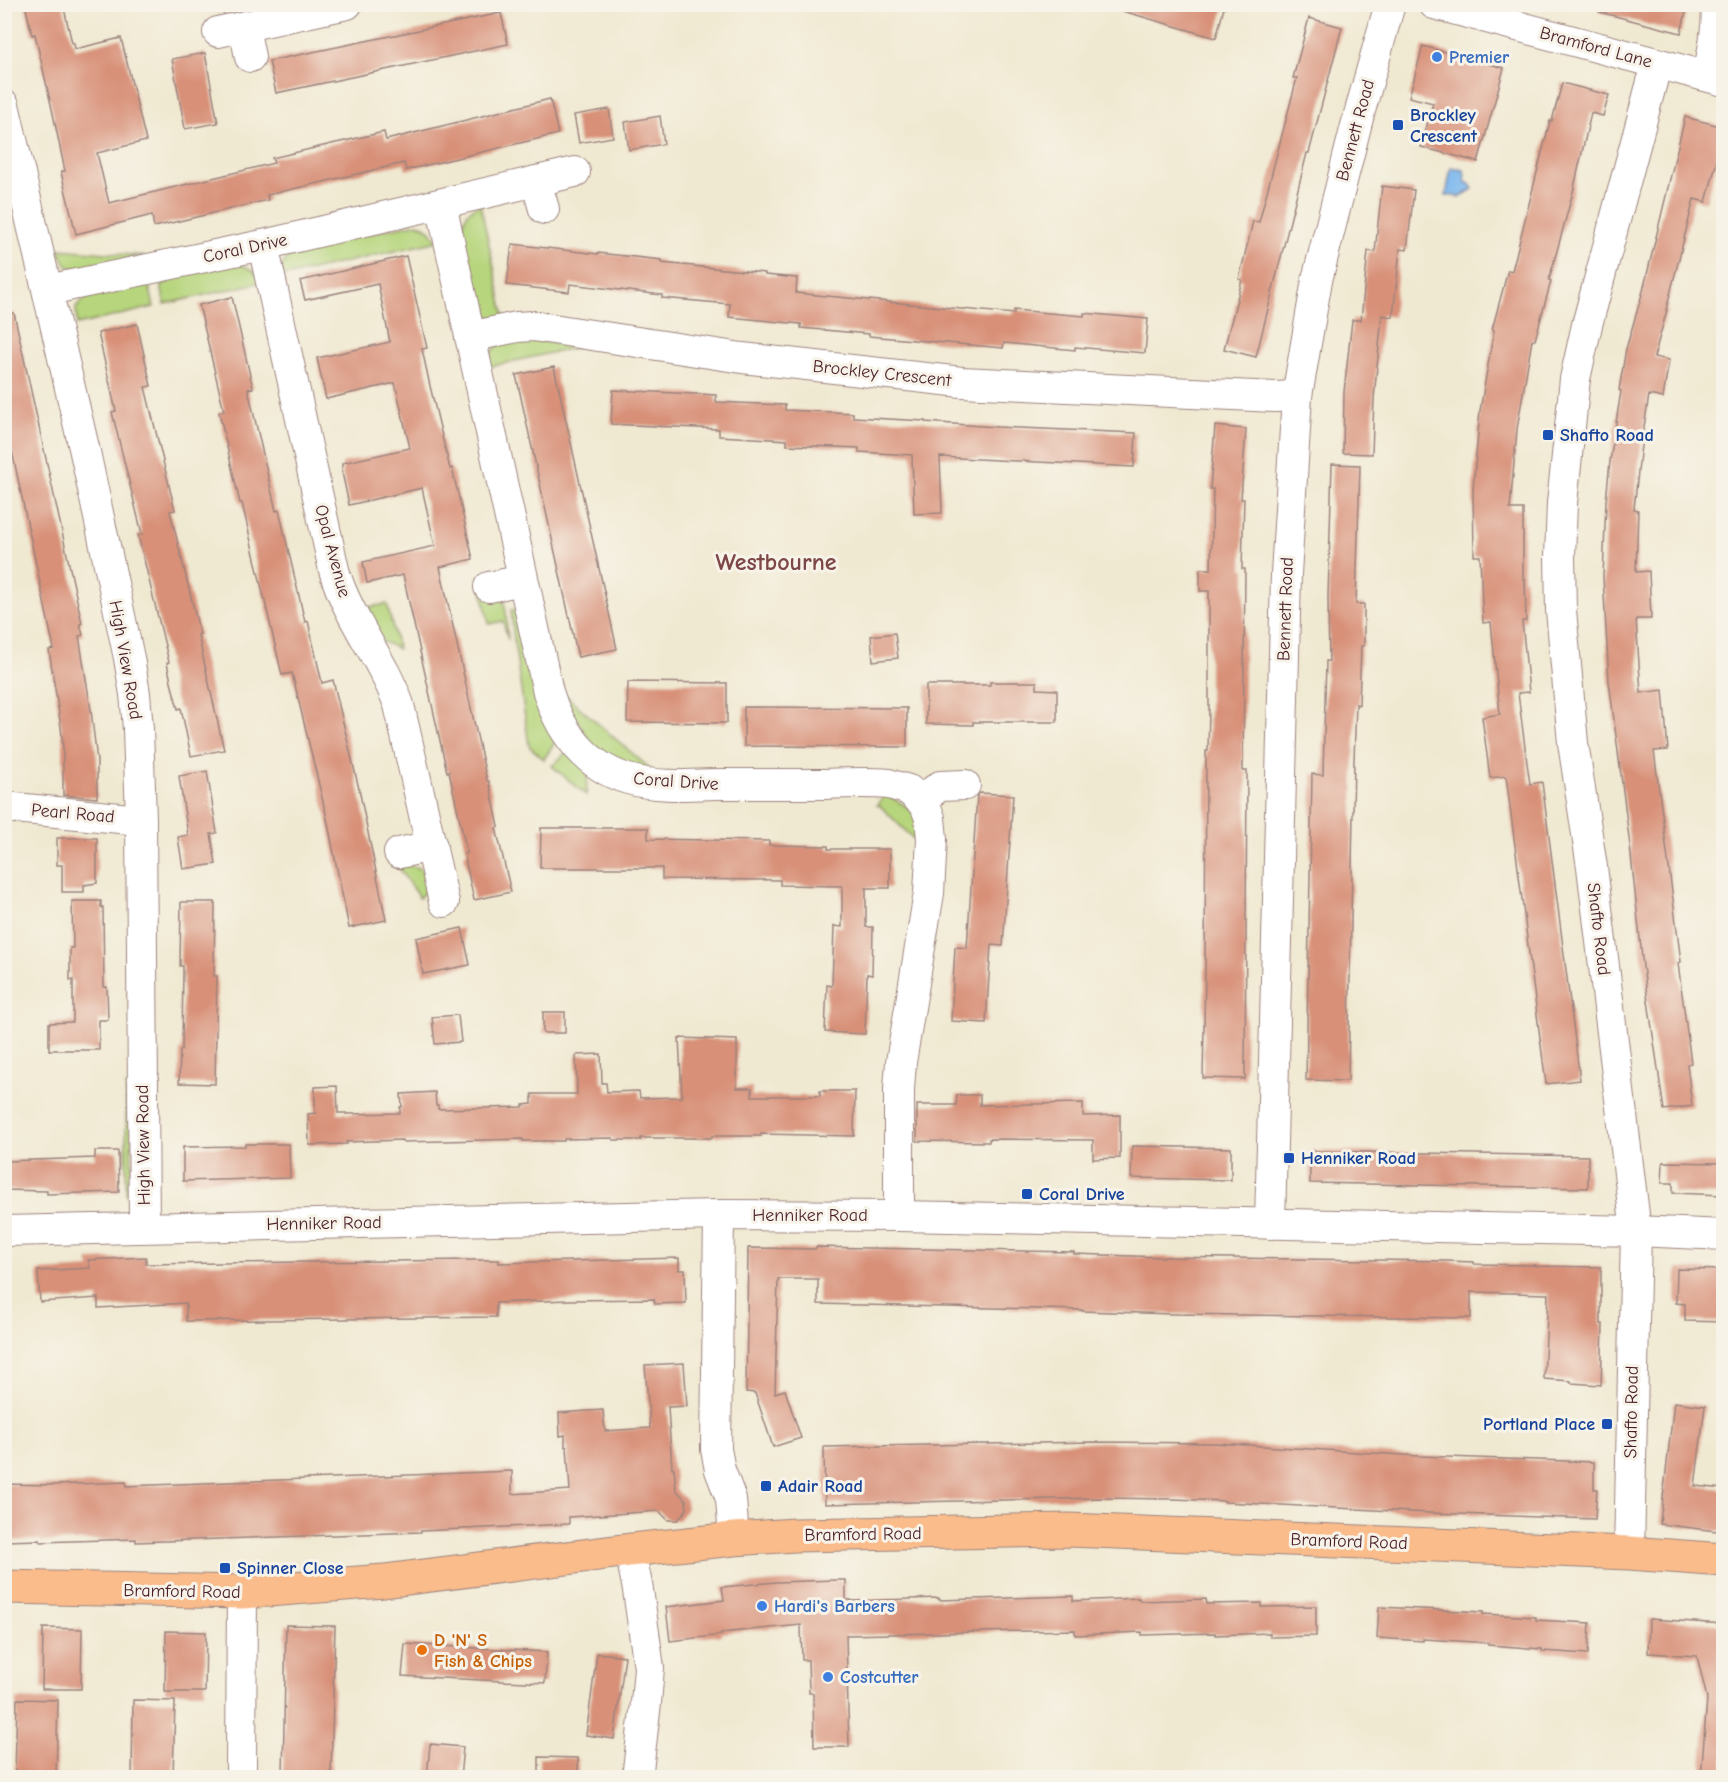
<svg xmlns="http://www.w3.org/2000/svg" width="1728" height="1782" viewBox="0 0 1728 1782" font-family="'Comic Neue',sans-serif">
<rect width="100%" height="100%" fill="#f7f3e8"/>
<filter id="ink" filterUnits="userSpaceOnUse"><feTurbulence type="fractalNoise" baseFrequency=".0167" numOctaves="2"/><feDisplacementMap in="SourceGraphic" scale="12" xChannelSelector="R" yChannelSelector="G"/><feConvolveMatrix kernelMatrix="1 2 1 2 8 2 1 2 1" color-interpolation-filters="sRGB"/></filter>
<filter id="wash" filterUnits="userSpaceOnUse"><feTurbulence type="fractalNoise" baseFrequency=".008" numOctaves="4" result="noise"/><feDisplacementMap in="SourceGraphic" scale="24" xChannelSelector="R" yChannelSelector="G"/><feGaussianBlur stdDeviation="1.35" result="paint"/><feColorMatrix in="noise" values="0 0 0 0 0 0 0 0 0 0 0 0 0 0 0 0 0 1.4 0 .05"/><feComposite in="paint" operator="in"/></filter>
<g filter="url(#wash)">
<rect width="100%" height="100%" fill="#f0e9d2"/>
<!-- green -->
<g fill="#b6d57c" stroke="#807a54" stroke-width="1.5">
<path d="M480,203l25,116 -15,-2 -12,-8 -18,-80 8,-17z"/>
<path d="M418,223l11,6 9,12 -157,36 1,-12 12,-16z"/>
<path d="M58,249l86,7 -66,14 -11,-4z"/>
<path d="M238,263l16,8 8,11 -97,22 -4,-18v-8z"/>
<path d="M146,281l4,8 4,18 -77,18 -1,-17c13,-19 49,-22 70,-27z"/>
<path d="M513,336l65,11 -90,20c2,-20 9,-22 25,-31z"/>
<path d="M484,575l19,20 3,17 2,28 -5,-19 -14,3 -10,-48z"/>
<path d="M387,604l11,45 -19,-9 -15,-25 5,-8z"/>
<path d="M520,609l37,130 -13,20 -15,-13 -15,-105 -3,-31z"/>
<path d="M556,687l99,86 -27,-6 -35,-21z"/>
<path d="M567,752l21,17 -2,26 -34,-29z"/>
<path d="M886,794l28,17 6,34 -41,-40h-2z"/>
<path d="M399,865c20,0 25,3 31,21l-11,12 -19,-28z"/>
<path d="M126,1086l5,2 1,106 -6,-1z"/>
</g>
<!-- water -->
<path fill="#7bb8ee" stroke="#626c8c" stroke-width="1.5" d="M1451,168l13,2 2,13h3l4,6 -13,8 -14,-2z"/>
<g id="blocks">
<!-- building -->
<g fill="#d89078">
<path d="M25,4h38l9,39h2l1,6 46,-11 25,103 -49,12 12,50 165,-40 -2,-5 51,-12 61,-14 2,8 164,-41 8,35 -152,36 -2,-7 -137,32 1,5 -114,27 -2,-12 -76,19 -15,-62 4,-1 -13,-62 -17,-75 -3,1z"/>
<path d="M1120,4h105l-9,34 -97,-28z"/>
<path d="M1599,4h89l-7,29 -82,-21z"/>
<path d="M501,13l7,31 -232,49 -7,-32z"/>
<path d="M1309,18l33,9 -33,126h-2l-51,204 -32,-8 18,-69 -3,-1 14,-58 6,1 38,-144h-4z"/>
<path d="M1423,46l81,22 -26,94 -57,-15 12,-44 -24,-6z"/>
<path d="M205,53l13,70 -33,6 -13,-70z"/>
<path d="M1562,83l47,12 -6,21 -12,-3 -18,79 -24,88 2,1 -16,59h-3l-15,89 -7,80h13v70h2l1,42h-4l7,71 -11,1 9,70 3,21 12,-2 38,298 -34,4 -40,-308 -16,2 -8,-61 18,-3 -9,-92 -8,1 -3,-67h-6l-1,-67 7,-78 14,-81h-2l16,-60 4,1 38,-150h2z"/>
<path d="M609,109l4,28 -34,6 -5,-28z"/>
<path d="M660,116l4,28 -35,6 -4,-28z"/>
<path d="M1685,117l39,10v8l-18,67 -12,-3 -28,111h1l-13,47 15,3 -6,38 -14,-3 -9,58 -6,56 4,1 -2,62 13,-1 2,48h-15l5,74 22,-3 5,60 -14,1 27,211 -3,1 13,100 -4,1 5,42 -28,4 -21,-143 -13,-121 -21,-165 -6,-104 3,-76 4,-40 11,-70 -2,-1 7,-41 17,-58z"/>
<path d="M1382,186l32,4 -7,60 -7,-1 -7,68 -11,-2 -8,83 -2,56 -29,-1 1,-61 8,-72h9l7,-69 7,1z"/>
<path d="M512,244l86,10v-1l64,7v3l103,10v2l32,3 -1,15 218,21v-4l70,6v-3l64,6 -3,34 -70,-6v3l-71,-7 -1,5 -134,-12v-2l-68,-6v-4l-72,-7 1,-13 -68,-6v-3l-92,-11 -1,8 -62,-7z"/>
<path d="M406,256l21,92 -5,1 8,37 20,83 2,-1 21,91 -33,8 47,214h2l10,46 -3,1 15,64 -37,8 -10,-46 3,-1 -18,-82 -2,1 -44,-197 -36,8 -4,-21 72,-16 -13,-58 -73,17 -7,-33v-9l68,-15 -15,-65 -69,16 -9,-41 73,-16 -12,-58 -73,16 -5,-19z"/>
<path d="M232,297l21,91 -5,1 28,122 3,-1 26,112 3,-1 14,62 11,-3 26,109 27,131 -37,8 -23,-114 -34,-141 -10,2 -40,-172h-2l-21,-91 5,-1 -25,-106z"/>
<path d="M14,313l68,310 -2,1 3,11 -4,1 12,74 6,51v37l-34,-3v-47l-2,-21 -12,-77 5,-1 -50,-236v-99z"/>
<path d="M137,324l14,62 -6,1 30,123 -5,1 30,123 -2,1 26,115 -33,6 -10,-48 -3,1 -6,-23 -5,-23 2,-1 -31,-127 4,-1 -30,-122 4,-1 -18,-78z"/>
<path d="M554,367l63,282 -39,8 -62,-282z"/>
<path d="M613,390l103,5v7l69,3v5l68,3v4l72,4v1l72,5 139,6 -2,34 -194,-10 2,56 -28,1 -2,-59 -53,-3v-4l-72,-3v-5l-68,-4v-7l-108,-5z"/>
<path d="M1215,426l31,3 -5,70h3l-2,70h3l-2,202h4l-2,308 -42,-1 2,-104 1,-223h2l1,-42v-118h-9v-22h11l2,-80h-3z"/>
<path d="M1332,464l28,1 -4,139h8v42h-3l-2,59 -3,-1 -2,56 -6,321 -42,-1 6,-306 11,1 3,-114h3l-1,-64z"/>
<path d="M895,633l3,25 -25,3 -2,-25z"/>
<path d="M628,682l99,1v40l-100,-1z"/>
<path d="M990,682h47v7l20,1v32h-84v3l-47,-1v-39h64z"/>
<path d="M744,707l163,1v39l-163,-1z"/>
<path d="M207,771l10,62 -6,1 5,30 -33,5 -5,-32 10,-2 -9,-59z"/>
<path d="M980,793l33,2 -10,151 -12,-1 -5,78 -35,-2 4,-74 12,1 10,-152z"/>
<path d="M541,828h107v11l121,2v4l59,1v3h62v39h-24v39h7l-1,48 -5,-1 -2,60 -40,-2 2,-47 5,1 2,-60 8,1v-41l-62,-1v-5l-118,-1v-11h-122z"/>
<path d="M57,838h40v45l-13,2v7h-22v-27h-5z"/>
<path d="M72,901h29v6h2l1,80h3l1,33h-9v30h-50v-27l24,-1v-42h-3v-32h3z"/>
<path d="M181,902h34l-1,74h3l-2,108 -36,-1 1,-33h2l1,-84h-3z"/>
<path d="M462,928l8,37 -47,9 -7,-36z"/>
<rect x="543" y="1012" width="22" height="21"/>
<path d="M458,1015l3,27 -26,2 -3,-27z"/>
<path d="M679,1038l58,2v48h15v8h68v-5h35l-1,45 -93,-2v2h-49v2h-71v2h-28v-2l-49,1v2h-41v-2l-121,3v-2l-56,2 1,2 -38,1 -1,-31 7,-1v-26l22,-1 1,27h8v1l54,-1v-6h2l-1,-13 34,-2 1,13h2v4l85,-2v-2l9,-1v-10h45l-1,-39 25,-1 1,29h4l1,9 32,-1 1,7 42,-1z"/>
<path d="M957,1095h23v10l103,-2v13l37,-1v43l-27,1v-19l-104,-1v3l-72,-1v-36h39z"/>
<path d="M245,1144h44l1,34 -107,3v-34l62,-1z"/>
<path d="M1132,1146l99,2v32l-100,-2z"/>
<path d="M95,1151h23l1,41 -72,2v-3l-43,-1v-29l91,-3z"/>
<path d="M1310,1151l278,5v32l-278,-5z"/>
<path d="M1663,1162l61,1v32l-51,-2v-10h-11z"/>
<path d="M816,1247l258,5v2l88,3 285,4 27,1v2l61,1v1l66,1v57h2l-2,61 -30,-2v-2l-27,-2 4,-85 -77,-2v26l-298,-4 -91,-3v-1l-264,-6v-25h-40l-3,114 10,-3 16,48 -28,9 -18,-54 -9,-1 2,-144 67,1z"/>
<path d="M146,1257v7l328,-4h25v3l180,-5v12h6l1,33 -31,1 -1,-5 -85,1 -73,3v14l-310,4v-18l-88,5v-10l-58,4 -2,-31 52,-3 -2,-8z"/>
<path d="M1677,1269l47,1v52l-39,-1v-17l-9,-1z"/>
<path d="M684,1363l3,43 -19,1 4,61h2l2,22 10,10 1,9 -9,11h-10l-9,-9 -90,6v7l-148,7v1l-285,10v-3l-96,3v-2l-36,1v-57l49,1 73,-3v4l386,-15v23l58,-4 -3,-43h-2v-12l-5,1 -1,-23 44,-3 2,21 45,-3 -5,-63z"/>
<path d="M1674,1402l31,4 -10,80 29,3v43l-64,-8z"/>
<path d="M1095,1442l120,1 204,13 175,6v27h3l-2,30 -165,-6 -205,-11v-1l-53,-2 -73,-1 -274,6 -1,-57z"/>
<path d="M836,1580h10v20h5v1l88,-3v2l134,-4v5l66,-3 1,3 66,-2 1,5 54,-1v4l55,-1v30l-46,1v-4l-55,2v-2l-73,2v-3l-67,3v-5l-229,5 3,112h-35l-1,-54h-4l-1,-33h-6l-1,-35 -80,8 1,2 -52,6 -4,-34 58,-7 -2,-13 54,-5z"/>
<path d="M1379,1607l104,5v2l53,3v3l54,3 -2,31 -46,-3v-2l-54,-4v-2l-30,-2 -35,-2v2l-46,-3z"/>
<path d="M1649,1619l75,5v154h-23l6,-80 -10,-42 -49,-3z"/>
<path d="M286,1625l49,1 -4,148 -48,-1z"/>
<path d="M43,1628l39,1 -1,60h-39z"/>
<path d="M166,1631l40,1 -1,60h-40z"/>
<path d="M405,1644l142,8 -2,31 -143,-7z"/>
<path d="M597,1653l28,3 -11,83 -28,-4z"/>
<path d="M17,1699l41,1 -2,78h-41z"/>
<path d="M133,1700l42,1 -2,77h-41z"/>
<path d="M430,1744l33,3 -3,31h-33z"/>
<path d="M539,1757l39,1v20h-39z"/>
</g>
</g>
</g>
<g filter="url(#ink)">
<use href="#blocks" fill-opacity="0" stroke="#9d847e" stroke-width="1.5"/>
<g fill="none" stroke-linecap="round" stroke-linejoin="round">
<!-- minor casing -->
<g stroke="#9d847e" stroke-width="32">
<g id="minor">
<path d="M1434,4l290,77"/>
<path d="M244,27l6,30"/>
<path d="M218,32l129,-28"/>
<path d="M1707,76c7,-24 10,-47 10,-72"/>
<path d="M4,105l81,347 44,206 6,36 3,35 3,91 3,407"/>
<path d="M536,181l8,28"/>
<path d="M441,204l107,488c12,40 39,75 80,87 27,8 59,6 87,5 37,0 73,0 110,0 21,-1 43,-2 64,0l20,6 16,15 5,13 2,21 -3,54 -28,169 -2,27v127"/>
<path d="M263,245l71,325c14,49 48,87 65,135l45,197"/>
<path d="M48,290l215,-45 312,-73"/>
<path d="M470,337l47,-10 16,-1 209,32 220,24 313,15 22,-1"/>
<path d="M489,587l34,-7"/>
<path d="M921,800l19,-14 25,-1"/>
<path d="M4,807l137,13"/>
<path d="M399,853l33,-7"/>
<path d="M719,1215l-3,234 4,21 11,29 3,40"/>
<path d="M1270,1224l16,-650 11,-178 20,-116 41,-162 32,-114"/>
<path d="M4,1231l715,-16 180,1 737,15 88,4"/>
<path d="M630,1550l8,40 11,78 -3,35 -9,75"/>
<path d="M1629,1553l7,-322 -44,-364 -19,-124 -12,-133 -1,-53 2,-54 13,-124 12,-54 70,-262"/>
<path d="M241,1773l1,-181"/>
</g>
</g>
<!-- major casing -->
<g stroke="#9d847e" stroke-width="35">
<path id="major" d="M4,1587l238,5 142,-11 246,-31 104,-11 61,-4 274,-5 560,23 95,7"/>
</g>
<!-- minor -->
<use href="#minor" stroke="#fff" stroke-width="30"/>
<!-- major -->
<use href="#major" stroke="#fabc8b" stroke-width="33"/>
</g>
</g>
<!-- markers -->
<g fill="#3f7fe0" stroke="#f7f3e8" stroke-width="2">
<circle cx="1437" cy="57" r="6"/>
<circle cx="762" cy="1606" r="6"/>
<circle cx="828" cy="1677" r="6"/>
</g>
<g fill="#1a4fb4" stroke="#f7f3e8" stroke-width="2">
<rect x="1392" y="119" width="12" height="12" rx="3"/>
<rect x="1542" y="429" width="12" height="12" rx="3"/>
<rect x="1283" y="1152" width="12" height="12" rx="3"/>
<rect x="1021" y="1188" width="12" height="12" rx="3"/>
<rect x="1601" y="1418" width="12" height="12" rx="3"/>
<rect x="760" y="1480" width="12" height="12" rx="3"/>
<rect x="219" y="1562" width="12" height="12" rx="3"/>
</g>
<circle fill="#e8710a" stroke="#f7f3e8" stroke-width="2" cx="422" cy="1650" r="6"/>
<g text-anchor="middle" stroke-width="6" stroke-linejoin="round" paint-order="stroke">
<!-- street labels -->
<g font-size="18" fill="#4a1f2b" stroke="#f7f3e8">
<text transform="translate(1596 47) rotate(15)" y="6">Bramford Lane</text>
<text transform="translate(1355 130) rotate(-75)" y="6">Bennett Road</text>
<text transform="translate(245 248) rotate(-12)" y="6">Coral Drive</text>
<text transform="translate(882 373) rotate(6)" y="6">Brockley Crescent</text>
<text transform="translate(333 551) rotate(75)" y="6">Opal Avenue</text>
<text transform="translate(1285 609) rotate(-88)" y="6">Bennett Road</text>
<text transform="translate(126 660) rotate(80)" y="6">High View Road</text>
<text transform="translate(676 781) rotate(4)" y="6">Coral Drive</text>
<text transform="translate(73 813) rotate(5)" y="6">Pearl Road</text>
<text transform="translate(1599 929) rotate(83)" y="6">Shafto Road</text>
<text transform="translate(143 1145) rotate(-91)" y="6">High View Road</text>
<text x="810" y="1221">Henniker Road</text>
<text transform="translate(324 1223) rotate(-1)" y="6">Henniker Road</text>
<text transform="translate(1631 1412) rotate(-89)" y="6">Shafto Road</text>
<text transform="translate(863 1534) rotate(-1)" y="6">Bramford Road</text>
<text transform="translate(1349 1541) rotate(2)" y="6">Bramford Road</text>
<text transform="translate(182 1591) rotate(1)" y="6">Bramford Road</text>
</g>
<!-- shop labels -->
<g font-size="18" font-weight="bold" fill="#366cbe" stroke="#f7f3e8" text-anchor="start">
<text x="1449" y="63">Premier</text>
<text x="774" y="1612">Hardi's Barbers</text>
<text x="840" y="1683">Costcutter</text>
</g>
<!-- transit labels -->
<g font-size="18" font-weight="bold" fill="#164399" stroke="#f7f3e8" text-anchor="start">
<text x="1410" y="121">Brockley<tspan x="1410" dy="21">Crescent</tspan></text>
<text x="1560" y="441">Shafto Road</text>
<text x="1301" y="1164">Henniker Road</text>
<text x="1039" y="1200">Coral Drive</text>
<text x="1595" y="1430" text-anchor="end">Portland Place</text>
<text x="778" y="1492">Adair Road</text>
<text x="237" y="1574">Spinner Close</text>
</g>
<!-- food labels -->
<g font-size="18" font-weight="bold" fill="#c56008" stroke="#f7f3e8" text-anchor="start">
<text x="434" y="1646">D 'N' S<tspan x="434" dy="21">Fish &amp; Chips</tspan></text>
</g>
<!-- district labels -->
<g font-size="24" font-weight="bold" fill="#7c4746" stroke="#f7f3e8">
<text x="776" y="570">Westbourne</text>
</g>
</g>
<!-- margin -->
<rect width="1728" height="1782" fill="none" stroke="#f7f3e8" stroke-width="24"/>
</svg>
